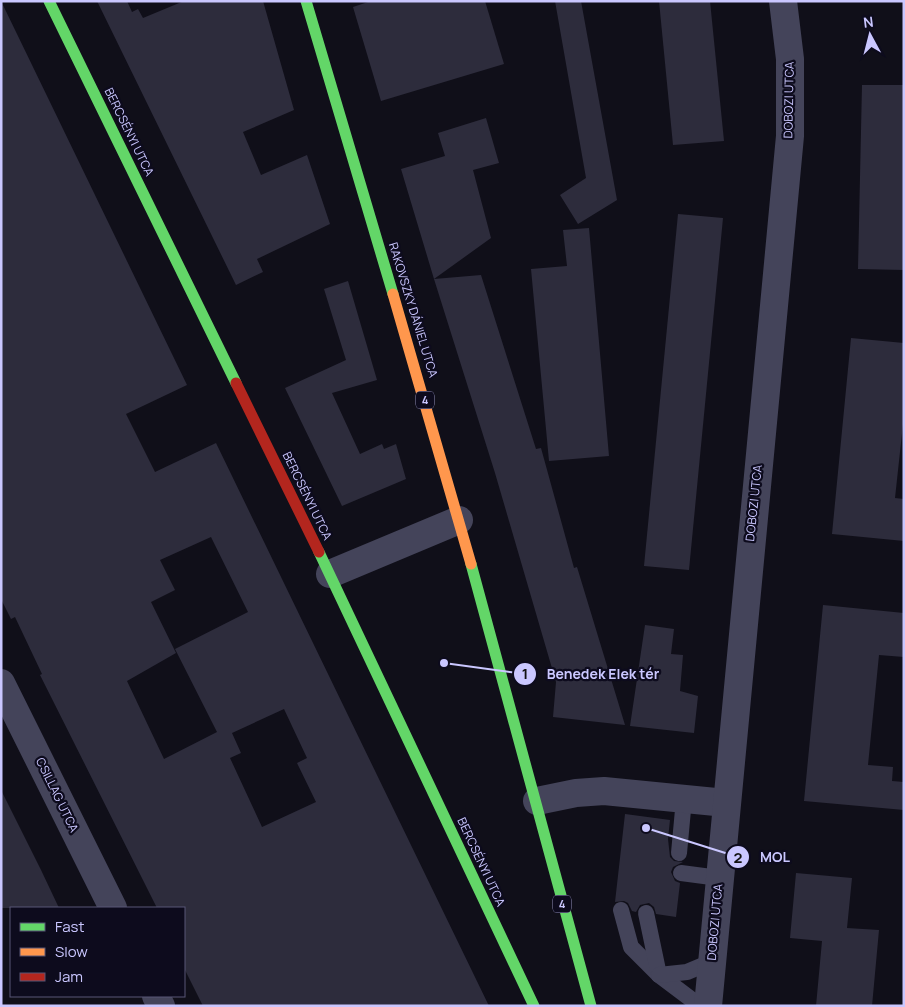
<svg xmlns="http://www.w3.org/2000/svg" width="905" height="1007" viewBox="0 0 905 1007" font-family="Manrope,sans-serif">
<rect width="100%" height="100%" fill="#100f19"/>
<!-- building -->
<g fill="#2d2c3c" fill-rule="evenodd">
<path d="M1,1l186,384 -61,29 29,58 61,-29 273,563h-286l-19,-38v-60h-27l-117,-233 2,-1 -27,-57 -4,2 -10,-20zM211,537l37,75 -73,37 42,83 -53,27 -37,-78 49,-28 -25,-51 24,-12 -15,-30zM284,709l23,49 -10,5 19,39 -54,25 -32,-69 11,-5 -9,-20z"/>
<path d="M97,1h30l5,11 6,-3 5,9 41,-17h79l31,109 -51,22 18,43 46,-20 23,69 -73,35 6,13 -27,13z"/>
<path d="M371,1h114l19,63 -123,37 -28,-94z"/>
<path d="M555,1h26l36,199 -39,24 -18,-29 26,-17z"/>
<path d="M659,1h51l14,140 -51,4z"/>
<path d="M862,85h42v185l-46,-1z"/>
<path d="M486,118l13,45 -26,7 18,68 -57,41 -33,-110 44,-13 -7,-23z"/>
<path d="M678,214l45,4 -34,352 -45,-4z"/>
<path d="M589,228l20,228 -60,5 -18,-192 36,-3 -4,-36z"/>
<path d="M481,275l55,174 5,-1 33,120 3,-1 48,158 -72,-8 3,-35 -61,-209 -61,-194z"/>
<path d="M348,281l29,99 -45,13 28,61 22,-10 2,5 12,-5 10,35 -64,27 -57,-118 61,-28 -22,-71z"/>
<path d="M851,338l53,5v72l-9,83 9,1v42l-72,-7z"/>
<path d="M823,605l81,8v44l-25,-2 -11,110 25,2 -1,14 12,1v28l-100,-9z"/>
<path d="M645,625l29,4 -3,25 12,1 -3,36 18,5 -4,37 -64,-7z"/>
<path d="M1,790l40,80 18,38h-58z"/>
<path d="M625,814l45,6 -2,19 2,18 4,4 9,1 -10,5 -2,5 4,9 5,2 -4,34 -20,-3 -2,-7 -5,-4 -9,2 -4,7 -4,-1 -4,-8 -4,-2 -9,1z"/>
<path d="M796,873l56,5 -5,50 32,2 -7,76h-56l6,-65 -32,-3z"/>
</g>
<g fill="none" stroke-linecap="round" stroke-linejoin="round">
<!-- lane -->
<g stroke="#44445a" stroke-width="16">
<path d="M679,853l5,-54"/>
<path d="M681,873l38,5"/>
<path d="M621,910l10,37 28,28 41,31"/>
<path d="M646,913l13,62"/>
<path d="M659,975l28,-3 24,-10"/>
</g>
<!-- street -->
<g stroke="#44445a" stroke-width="28">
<path d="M330,574l129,-54"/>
<path d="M1,683l112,225"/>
<path d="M537,801l39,-8 28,-2 122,12"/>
<path d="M156,996l5,10"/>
<path d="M708,1006l82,-870v-77l-7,-58"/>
</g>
<!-- fast -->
<g stroke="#63d668" stroke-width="11">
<path d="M49,1l187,382"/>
<path d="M306,1l87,293"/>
<path d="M319,552l215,454"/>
<path d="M471,564l120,442"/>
</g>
<!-- slow -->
<path stroke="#ff974d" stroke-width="11" d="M393,294l78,270"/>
<!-- jam -->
<path stroke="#b3261e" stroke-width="11" d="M236,383l83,169"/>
</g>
<g text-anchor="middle" stroke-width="4.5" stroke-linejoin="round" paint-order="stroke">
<!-- shield labels -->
<g fill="#0d0b1d" stroke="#918fbb" stroke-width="1">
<rect x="416" y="391.5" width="18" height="17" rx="4"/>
<rect x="553" y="895.5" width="18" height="17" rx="4"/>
</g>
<g font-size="11" font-weight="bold" fill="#cac7ff">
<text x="425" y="404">4</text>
<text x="562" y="908">4</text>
</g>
<!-- street labels -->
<g font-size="12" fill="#cac7ff" stroke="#0d0b1d">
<text transform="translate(789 100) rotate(-89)" y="4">DOBOZI UTCA</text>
<text transform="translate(129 132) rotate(64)" y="4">BERCSÉNYI UTCA</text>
<text transform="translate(413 310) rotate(73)" y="4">RAKOVSZKY DÁNIEL UTCA</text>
<text transform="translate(307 496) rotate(64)" y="4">BERCSÉNYI UTCA</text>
<text transform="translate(754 503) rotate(-84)" y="4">DOBOZI UTCA</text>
<text transform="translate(57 795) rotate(64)" y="4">CSILLAG UTCA</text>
<text transform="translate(481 862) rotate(65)" y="4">BERCSÉNYI UTCA</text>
<text transform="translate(715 922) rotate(-85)" y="4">DOBOZI UTCA</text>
</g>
</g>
<!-- callouts -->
<path fill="none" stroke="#cac7ff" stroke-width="2" d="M444 663L525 674M646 828L738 857"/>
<g fill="#cac7ff" stroke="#0d0b1d" stroke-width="2">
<circle cx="444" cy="663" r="5"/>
<circle cx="646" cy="828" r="5"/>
<circle cx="525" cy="674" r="12"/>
<circle cx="738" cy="857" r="12"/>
</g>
<g font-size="15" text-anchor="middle" font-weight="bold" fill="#111">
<text x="525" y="679">1</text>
<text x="738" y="863">2</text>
</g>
<g font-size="14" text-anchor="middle" font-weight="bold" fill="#cac7ff" stroke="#0d0b1d" stroke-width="4.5" stroke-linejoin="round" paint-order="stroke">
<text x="603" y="679">Benedek Elek tér</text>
<text x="775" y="862">MOL</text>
</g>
<!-- border -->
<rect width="905" height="1007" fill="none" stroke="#cac7ff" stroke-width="5"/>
<!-- legend -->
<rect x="10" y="907" width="175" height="90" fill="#0d0b1d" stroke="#595677"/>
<rect x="20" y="923" width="25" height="8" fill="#63d668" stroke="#595677"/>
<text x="55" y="932" font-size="15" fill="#cac7ff">Fast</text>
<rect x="20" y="948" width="25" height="8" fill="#ff974d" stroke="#595677"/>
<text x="55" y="957" font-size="15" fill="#cac7ff">Slow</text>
<rect x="20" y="973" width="25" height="8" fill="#b3261e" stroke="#595677"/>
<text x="55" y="982" font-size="15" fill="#cac7ff">Jam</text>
<!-- north arrow -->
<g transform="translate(870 35) rotate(353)" stroke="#0d0b1d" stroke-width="4" paint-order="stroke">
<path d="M0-4L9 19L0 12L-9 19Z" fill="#cac7ff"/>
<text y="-8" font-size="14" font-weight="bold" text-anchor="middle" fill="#cac7ff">N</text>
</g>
</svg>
